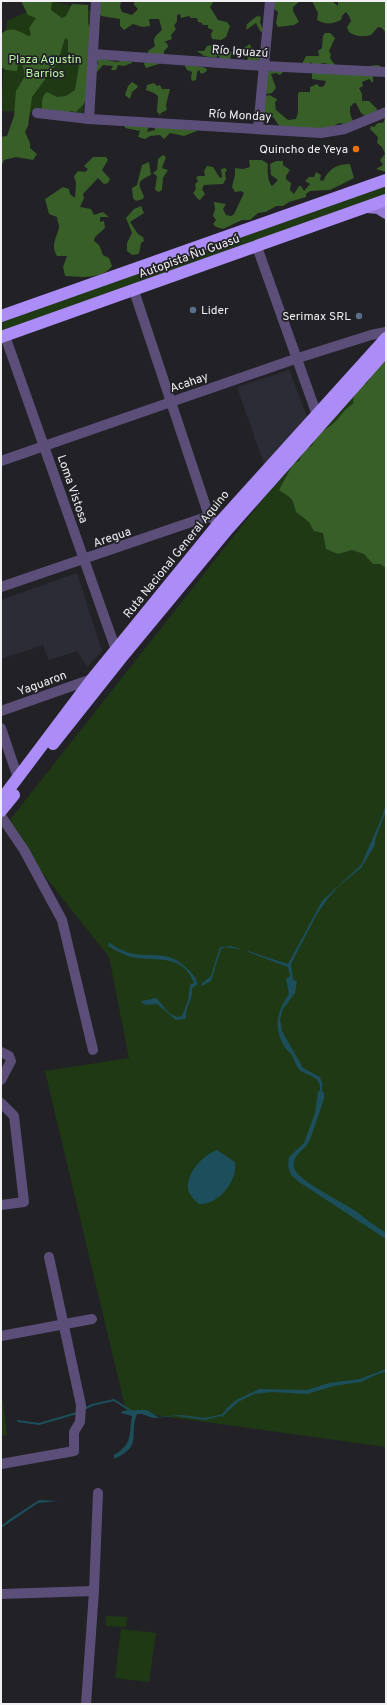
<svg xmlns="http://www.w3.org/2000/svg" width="387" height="1705" viewBox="0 0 387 1705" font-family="Overpass,sans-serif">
<rect width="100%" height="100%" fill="#212126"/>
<!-- built -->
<g fill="#2c2c36">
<path d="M289,370l19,49 -43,48 -28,-80z"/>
<path d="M77,573l25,78 -15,16 -10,-16 -28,9 -6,-15 -42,14v-59z"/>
</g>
<!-- green -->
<g fill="#203915">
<path d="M50,1l40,9 -7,105 -82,-4 6,-90z"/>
<path d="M386,185v10l-385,137v-13z"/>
<path d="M386,360v1087l-260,-36 -81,-340 84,-13 -20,-101 -104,-131 269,-341z"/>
<path d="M1,1400h2l4,35 -6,1z"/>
<path d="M106,1616l21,1 -1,10 -20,-1z"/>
<path d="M121,1629l35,4 -7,49 -34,-4z"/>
</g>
<!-- forest -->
<g fill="#385f27">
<path d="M21,1h31l-1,9 11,8 4,-2 6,-12 16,1v18l2,5 -3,67 -3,9 -8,8 -5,-1 -12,4 -17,-6c0,-6 -1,-13 5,-17l10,5 9,-1 9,-6 4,-24 -4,-11 -7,-3v-12l-3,-2 -7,24 -26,35 -4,29 -3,6 5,11v5l7,6 -4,6 -17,-3 -12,3 -3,7v-30l6,-1 7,-20 2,-25 9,-15 -3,-14 -4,3 -1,6 -11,-1 -5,-3v-33c8,-8 18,-4 27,2l3,-1 -2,-7 7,-10 -8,-3z"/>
<path d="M98,1h23l-1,6 2,5 10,3 6,-6 -4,-4v-4h94h-14l-4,6 8,13 9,2 3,4 -4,11 -5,3 -9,-1 -1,-5 2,-4 -5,-2v-3h-5l-1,-2 -4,-1 -1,-4h-6l-2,-2 -8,2 -1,-4 -3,1v6l-3,5 2,3 -5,6 1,4 -8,3 3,1 1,4 -4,4v4l-5,6v3l-13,4 -2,-4 4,-10v-3l7,-5c-3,-9 1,-10 7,-16l-3,-11h-10l1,7 -8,1 -9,-3 -9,6 -4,-4v-7l-19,-3 -2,-4z"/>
<path d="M269,1h31l-7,6v4l6,11 -5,3 -16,2 -2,-4 2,-11 -5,-4z"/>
<path d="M312,1h20l6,5v-5h48v32l-4,-5 -4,-1 -7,8c-8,2 -15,2 -22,-3l-2,-5 4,-6 -2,-5 -3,-4 -4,4 -1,4c-9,4 -15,5 -24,0l1,-7z"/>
<path d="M257,16l4,1 -1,5 3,8 -1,2 -2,-1 -4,-8 -10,7 1,-6z"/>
<path d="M325,33h5l5,5 -6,13 2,4 -1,3 5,7 -6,1 -4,-3 -12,2 -2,-3 -2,2h-7l4,-8h13l-1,-5 4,-3 1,-12z"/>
<path d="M250,44l3,10 6,4 1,2 -3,4 -11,-3 2,-2 -5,-9 2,-3z"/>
<path d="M212,45l7,5 13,2 -2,7 -9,2 -3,-6 -2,3 -12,-2 -7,-5h7l3,-5z"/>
<path d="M97,58l20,4 7,-2 8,2v1l-8,3 -6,-1 -2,5h-5l2,-4 -10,-1 -6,7 -2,-5 3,-3z"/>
<path d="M184,64l19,3 4,2 -1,3 -5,2 -2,-4 -2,2 -1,8 -4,1 -1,-3 1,-6 -5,-2z"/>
<path d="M378,65l7,4 -5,8 -3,-2 -4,1v7l-4,-4 -7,3 1,4 -4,2 3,6v7h7l8,8 -1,3 -10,5 -5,-4 -5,-10h-2l-4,4c0,6 0,9 4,15l-10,2 -5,-1 -8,5 -48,3 -10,-14 -11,5 2,-25 5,-2 8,4 -2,4 1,7 12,10 8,-1 2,-7v-18l1,-2h11v-5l7,-3 3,3 4,-1 2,-5 -14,-2v-7z"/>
<path d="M266,69l18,2 -4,4 -4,-2 -5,1 5,14 -4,5 -6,1z"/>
<path d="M132,82l6,4 -1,2 -5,4 -2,7 -5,-4 3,-9z"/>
<path d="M154,83l3,3 3,-1 2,4h8l-4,16 1,5 -6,3 -1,2 -3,-3 1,-16 -4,-3 -8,-3 1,-5z"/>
<path d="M386,115v57l-10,-3 7,-4 -3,-5 5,-6 -3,-7 -5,-4 1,-6 -8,-8 1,-3 3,1 4,-4h5z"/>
<path d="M125,124l24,2 -2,6 8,-2 -1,-4 42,3 1,2 -13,5 -14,-3 -6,6 -4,-4 -10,1 -5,3 -7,-2 2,-6 -15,-3z"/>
<path d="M163,155l3,2 -4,11 6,2 -5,8 -1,12 -3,2 -4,-2 2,-14 -4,-3 4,-3 1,-11z"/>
<path d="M93,157h13l2,3 -6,10 8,9 -2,4 -4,1 -6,-6 -15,16 1,4 -4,9 11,2 3,6 9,-3 6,5h-9v5l4,-1 1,7 -10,9 -1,4 5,4 4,10 6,3 3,8c-10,14 -32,11 -47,10l-2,-9 4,-11h-10c-7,-12 0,-18 2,-29 0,-3 -2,-7 -2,-10l-8,-3 -4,-15 18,-12 6,2 1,5 5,4 1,-15 -2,-7 4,-5 7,1 3,-3 -4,-3z"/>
<path d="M249,160h13l6,4c-1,7 0,18 4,22l6,-6 -7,-5 -1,-11 6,-3h7v4l7,5 -4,6v3l5,4 -1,7 4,4 5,-8h2l3,5 6,-7 -5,-3 4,-4h5l2,-5 5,3 -1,5 3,1c6,-12 13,-17 27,-17l4,14 -24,12 -20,1 -4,3v3l-17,5 -6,4h-7l-10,6 -8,1 -8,7h-8l-19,9 -7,-2 -3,-3 3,-4 -3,-4 2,-7 -1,-7 12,2 -3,5 3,6 5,1 3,-2 10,-21 -3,-2 -6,1 -3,-5 3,-12v-7l8,1 7,-2z"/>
<path d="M149,162l2,13c-13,6 -14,7 -7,21l-1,3 -7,2 -3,-3 -1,-10 5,-3 5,-20z"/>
<path d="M207,166l6,1 7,11 2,-1 -1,-8 4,-1 2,2 -2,3 1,6 -3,5 -19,1 -2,4 3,5 -5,6 -2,-1 -5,-6 3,-4 -1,-5 3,-3 -2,-3 2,-2h7l-1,-5z"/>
<path d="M141,206l3,7 -14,9 8,12 5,3 1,4 -3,2 -2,11 -7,1 -5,-4v-8l5,-10 -6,-15 8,-9z"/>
<path d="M386,361v207l-6,-4h-7l-9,-10 -12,-4 -14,4 -12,-5 -3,-16 -9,-2 -5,-9 -13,-10c-4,-16 -3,-12 -17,-22l14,-26 6,-3 6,-12 7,-3c7,-16 12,-14 23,-24 7,-7 9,-13 18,-18l1,-10 4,-6 9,-5 8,-12z"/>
</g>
<!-- water -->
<g fill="#1c4f5b">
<path d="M386,801v10l-11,29v5l-14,23 -22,18 -10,11 -12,17 -26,50 2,16 4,1 -2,12 -12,16 -3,10 2,12 21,37 17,9 3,9 -3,-1c-4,-10 -11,-9 -19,-14 -4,-3 -7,-11 -9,-16 -2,-3 -6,-5 -8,-9 -11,-20 -7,-35 5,-52l-3,-15 4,-3 -2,-9 -40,-15v-1l40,13 34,-63 39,-36 22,-50z"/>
<path d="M109,942c26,22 47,6 69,19 5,4 15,12 18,18 1,2 1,4 2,5l-6,4c2,11 -8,20 -6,31l-10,1 -19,-16 -11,1 -5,-3 1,-1 14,-3c8,7 14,22 26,18l6,-15 2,-16 4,-2c-11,-28 -33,-22 -57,-25 -10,-1 -20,-7 -29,-12z"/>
<path d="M231,946l12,4 -18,-3 -4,2 -10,32 -9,5 -1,-2 10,-8 9,-29z"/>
<path d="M318,1091l6,1v7c-4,11 -12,38 -17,46 -6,7 -15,11 -13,23 3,12 48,34 60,42 12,8 19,16 32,22v7l-87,-57 -8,-7 -3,-9 1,-9 15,-14 11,-30z"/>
<path d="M217,1150l18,12c3,18 -16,43 -36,42 -5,-4 -10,-9 -11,-15 -2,-16 15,-34 29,-39z"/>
<path d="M386,1369v3l-8,2 -17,8 -27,4 -27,8 -35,-2 -18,2 -16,8 -10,9 -2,-2 10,-9 23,-11 48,1 22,-7 31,-4z"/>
<path d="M136,1410h11l11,7 23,-2 24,3 18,-4 1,1 -19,5 -29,-4 -23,2 -11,-4h-5c-9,22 7,31 -23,45v-4c19,-11 15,-21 18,-39l-11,-3 1,-2z"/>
<path d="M39,1500l19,1 -20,2 -31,21v-3z"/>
</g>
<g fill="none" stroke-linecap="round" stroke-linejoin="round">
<!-- stream -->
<g stroke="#1c4f5b" stroke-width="2">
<path d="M321,1093v-10"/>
<path d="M84,1409l8,-4 22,-5 17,11"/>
<path d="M222,1416l6,-7"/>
<path d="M18,1421l21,3 38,-11"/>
<path d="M1,1527l7,-5"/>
</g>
<!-- minor -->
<g stroke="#5b4f7a" stroke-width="10">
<path d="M93,54l171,12 122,6"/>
<path d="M37,113l52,6 232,14 24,-4 41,-17"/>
<path d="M89,119l7,-118"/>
<path d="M258,129l12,-128"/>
<path d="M257,247l60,168"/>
<path d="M134,291l75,225"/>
<path d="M5,336l111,314"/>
<path d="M1,461l294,-102 76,-24 15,-3"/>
<path d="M1,587l208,-71 15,10"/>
<path d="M1,711l91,-32"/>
<path d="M1,728l17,50"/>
<path d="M1,816l23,34 38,70 31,130"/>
<path d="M1,1052l8,4 2,5 -10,19"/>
<path d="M1,1103l13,13 10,86 -23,3"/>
<path d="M1,1336l91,-17"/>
<path d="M1,1464l73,-13v-19l6,-10 1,-17 -32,-148"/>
<path d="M1,1594l93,-3"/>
<path d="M86,1704l8,-113 4,-98"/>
</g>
<!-- major -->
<path stroke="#957bd4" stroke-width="12" d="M367,207l11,1 8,5"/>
<!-- highway -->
<g stroke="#ac8cf7" stroke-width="12">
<path d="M1,316l385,-136"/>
<path d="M1,337l385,-137"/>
<path d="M53,744l69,-87 106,-128 158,-178"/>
<path d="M1,800l91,-121 127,-156 167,-185"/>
<path d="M1,811l13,-16"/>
</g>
</g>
<!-- markers -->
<circle fill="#e8710a" stroke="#212126" stroke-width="1.5" cx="356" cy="149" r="4"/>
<g fill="#5c6f8a" stroke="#212126" stroke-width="1.5">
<circle cx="193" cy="310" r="4"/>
<circle cx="359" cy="316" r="4"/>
</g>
<g text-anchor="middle" stroke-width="3.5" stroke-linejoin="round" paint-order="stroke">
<!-- street labels -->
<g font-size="12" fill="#f0f0f3" stroke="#212126">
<text transform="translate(240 51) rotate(4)" y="4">Río Iguazú</text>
<text transform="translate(240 115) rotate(3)" y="4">Río Monday</text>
<text transform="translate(189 256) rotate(-20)" y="4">Autopista Ñu Guasú</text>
<text transform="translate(189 382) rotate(-19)" y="4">Acahay</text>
<text transform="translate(73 489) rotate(71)" y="4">Loma Vistosa</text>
<text transform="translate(112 537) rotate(-19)" y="4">Aregua</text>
<text transform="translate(176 554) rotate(-51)" y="4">Ruta Nacional General Aquino</text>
<text transform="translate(42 683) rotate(-20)" y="4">Yaguaron</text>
</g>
<!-- park labels -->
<g font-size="12" fill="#baf5a1" stroke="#212126">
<text x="45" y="63">Plaza Agustin<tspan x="45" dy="14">Barrios</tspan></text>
</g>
<!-- poi labels -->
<g font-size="12" fill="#f0f0f3" stroke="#212126" text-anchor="end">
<text x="348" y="153">Quincho de Yeya</text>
<text x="201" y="314" text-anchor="start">Lider</text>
<text x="351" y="320">Serimax SRL</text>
</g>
</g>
<!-- border -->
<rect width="387" height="1705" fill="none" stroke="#f0f0f3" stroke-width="4"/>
</svg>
